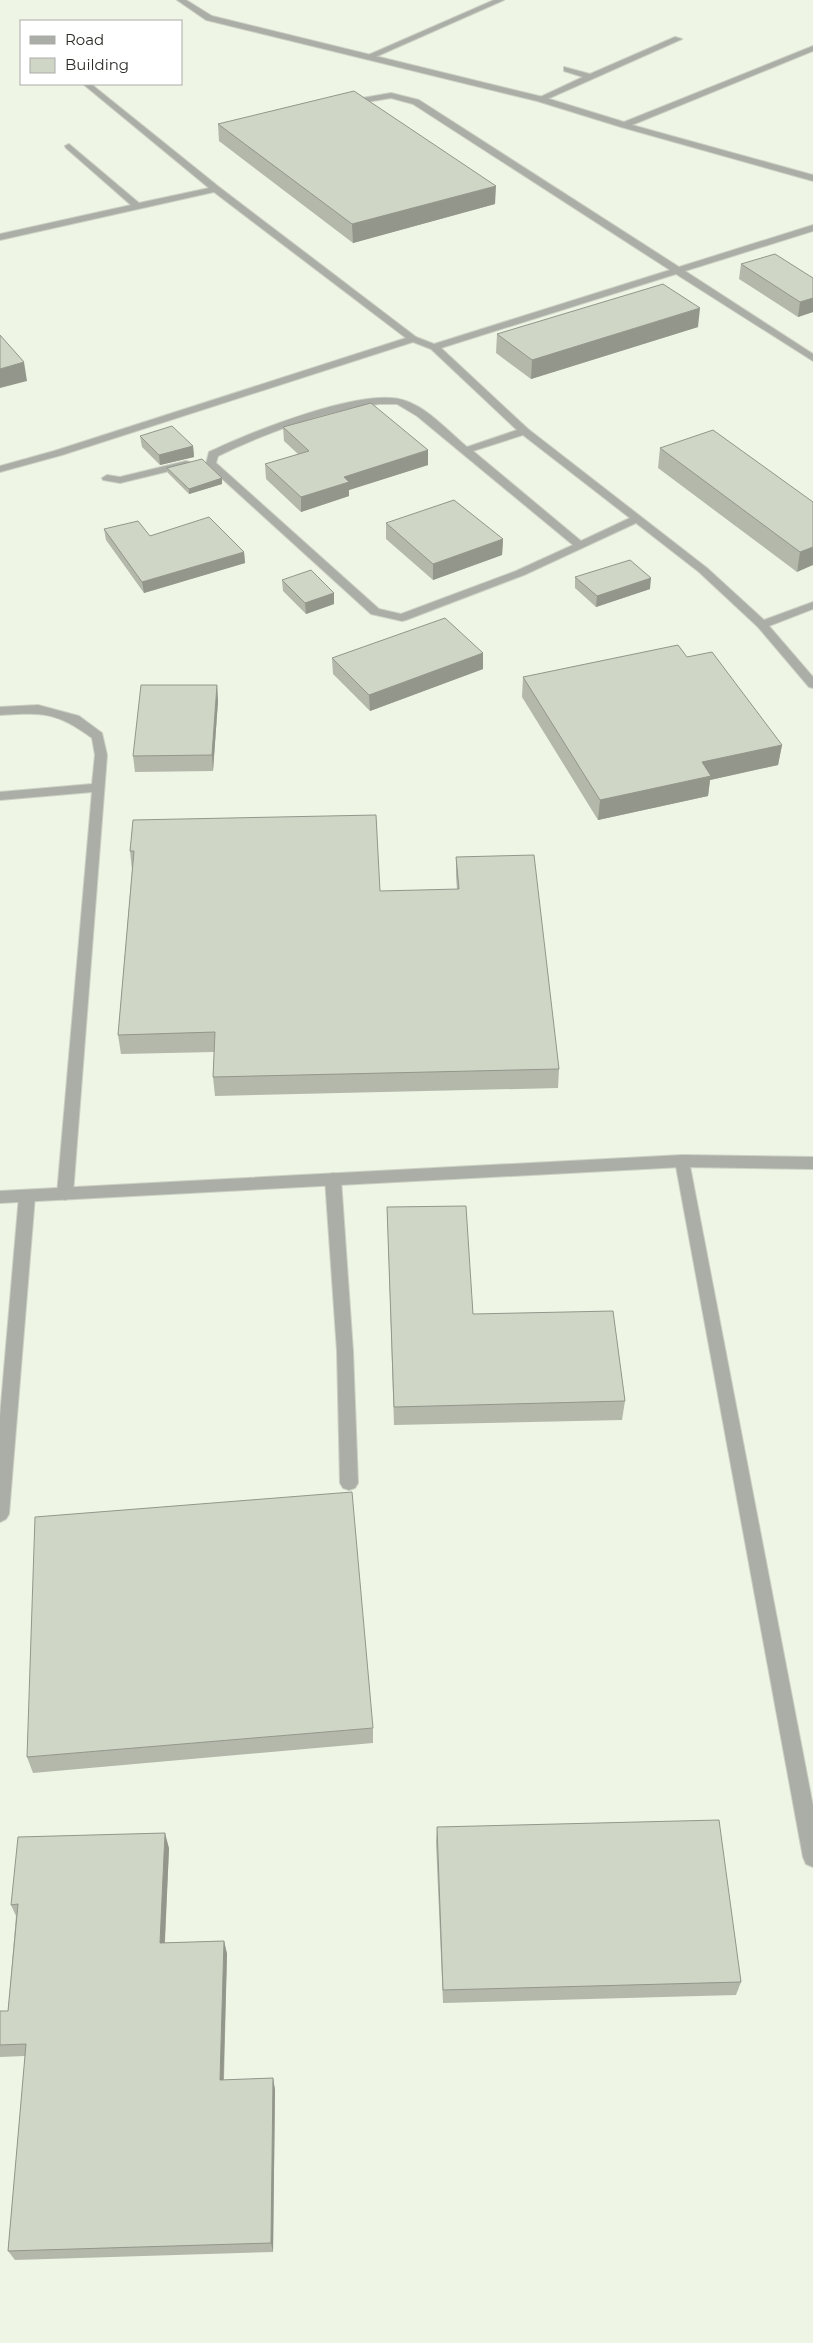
<svg xmlns="http://www.w3.org/2000/svg" width="813" height="2343" viewBox="0 0 813 2343" font-family="Montserrat,sans-serif">
<rect width="100%" height="100%" fill="#eef5e5"/>
<g fill="none" stroke-linecap="round" stroke-linejoin="round">
<!-- service casing -->
<g stroke="#cbd1c3" stroke-width="2">
<g id="service">
<path d="M494,0h10l-131,58 -7,-2z"/>
<path d="M675,37l7,2 -139,62 -7,-2 47,-22 -19,-6v-4l26,7z"/>
<path d="M83,84h8l128,103 197,150 18,7 236,-74 -257,-166 -22,-6 -43,7 -4,-2 1,-2 46,-8 28,7 260,167 134,-42v6l-128,40 128,83v7l-137,-87 -235,74 87,81 179,139 57,52 49,-18v7l-44,17 44,51v11l-4,-1 -51,-60 -59,-55 -63,-49 -112,52 -118,45 -4,1 -31,-7 -165,-150 3,-12c40,-19 157,-67 197,-51 23,8 43,31 61,46l50,-17 -86,-81 -18,-7 -351,113 -62,17v-6l54,-15 352,-113 -192,-146 -214,48v-6l131,-29 -65,-57 -1,-2 4,-2 70,59 70,-15zM379,404h18l20,12 156,129 -57,26 -115,43 -22,-5 -163,-146 2,-7c50,-24 106,-45 161,-52zM523,435l107,83 -49,23 -108,-90z"/>
<path d="M186,461l4,1v4l-70,17 -17,-3 -1,-2 5,-3 13,2z"/>
<path d="M38,705l41,11 23,17 5,22 -34,439 -3,4 -5,2 -5,-2 -3,-4 35,-402 -92,8v-8l92,-8 3,-29 -3,-17c-35,-26 -50,-26 -92,-23v-8z"/>
<path d="M682,1155l5,2 2,4 124,645v61l-7,-3 -3,-7 -128,-696 2,-4z"/>
<path d="M333,1173l5,2 3,4 12,172 5,132 -3,5 -6,2 -6,-2 -3,-5 -3,-132 -12,-172 3,-4z"/>
<path d="M27,1190l5,2 3,4 -26,318 -3,5 -6,3v-106l19,-220 3,-4z"/>
</g>
</g>
<!-- minor casing -->
<g stroke="#cbd1c3" stroke-width="2">
<g id="minor">
<path d="M177,0h9l26,16 331,81 81,25 189,-76v5l-181,74 181,50v6l-192,-54 -84,-26 -331,-81z"/>
<path d="M682,1155l131,2v12l-131,-2 -682,36v-12z"/>
</g>
</g>
<!-- service -->
<use href="#service" fill="#abaea7" fill-rule="evenodd"/>
<!-- minor -->
<use href="#minor" fill="#abaea7" fill-rule="evenodd"/>
</g>
<!-- wall -->
<g fill="#b3b8aa">
<path d="M218,124l277,80 -142,39 -134,-102z"/>
<path d="M741,264l72,14v34l-15,5 -59,-38z"/>
<path d="M698,327l-167,52 -35,-26 1,-19z"/>
<path d="M283,427l145,38 -79,25v6l-48,16 -35,-33 -1,-15 33,-10 -14,-13z"/>
<path d="M140,436l53,10 1,11 -34,8 -18,-18z"/>
<path d="M660,448l153,54 -16,70 -139,-104z"/>
<path d="M167,468l55,16 -33,10 -21,-21z"/>
<path d="M386,523l117,16 -1,16 -69,25 -47,-41z"/>
<path d="M104,529l140,23 1,11 -101,30 -38,-53z"/>
<path d="M575,577l75,12 -54,18 -21,-19z"/>
<path d="M282,580l52,13v11l-28,10 -23,-23z"/>
<path d="M483,653v16l-113,42 -37,-37 -1,-16z"/>
<path d="M687,657l95,88 -4,20 -68,15 -2,16 -110,24 -76,-123 1,-20z"/>
<path d="M217,685l1,16 -5,70 -78,1 -2,-16z"/>
<path d="M133,820l247,71 77,-1 -1,-14v-19l103,212 -1,19 -343,8 -2,-19 1,-25 -93,2 -3,-19 14,-165 -2,-19z"/>
<path d="M387,1207l86,107 152,87 -3,19 -228,5z"/>
<path d="M373,1728v15l-340,30 -6,-16z"/>
<path d="M437,1827l304,155 -5,13 -293,8 -7,-161z"/>
<path d="M169,1848l-4,95 59,-2 3,13 -3,126 49,-2 2,12 -2,162 -258,8 -7,-9 17,-195 -25,1v-46h8l8,-95 -5,-11z"/>
</g>
<!-- shaded-wall -->
<g fill="#92968b">
<path d="M496,186l-1,18 -142,39 -1,-19z"/>
<path d="M813,298v14l-15,5 2,-15z"/>
<path d="M700,308l-2,19 -167,52 1,-19z"/>
<path d="M24,362l3,19 -27,7v-19z"/>
<path d="M193,446l1,11 -34,8 -1,-10z"/>
<path d="M428,450v15l-79,25v6l-48,16v-15l43,-20z"/>
<path d="M222,478v6l-33,10v-5z"/>
<path d="M503,539l-1,16 -69,25v-16z"/>
<path d="M813,547v18l-16,7 3,-20z"/>
<path d="M244,552l1,11 -101,30 -2,-11z"/>
<path d="M651,578l-1,11 -54,18 1,-11z"/>
<path d="M334,593v11l-28,10 -1,-11z"/>
<path d="M483,653v16l-113,42 -1,-16z"/>
<path d="M217,685l1,16 -5,70 -1,-16z"/>
<path d="M782,745l-4,20 -68,15 -2,16 -110,24 2,-20 102,-38z"/>
<path d="M165,1833l4,15 -5,108 -4,-13z"/>
<path d="M224,1941l3,13 -4,138 -3,-12z"/>
<path d="M273,2078l2,12 -2,162 -2,-9z"/>
</g>
<!-- building -->
<g fill="#d0d6c6" stroke="#92968b">
<path d="M354,91l142,95 -144,38 -134,-100z"/>
<path d="M775,254l38,24v20l-13,4 -59,-38z"/>
<path d="M663,284l37,24 -168,52 -35,-26z"/>
<path d="M0,335l24,27 -24,7z"/>
<path d="M371,403l57,47 -84,27 5,5 -48,15 -36,-33 44,-13 -26,-24z"/>
<path d="M172,426l21,20 -34,9 -19,-19z"/>
<path d="M713,430l100,72v45l-13,5 -140,-104z"/>
<path d="M202,459l20,19 -33,11 -22,-21z"/>
<path d="M454,500l49,39 -70,25 -47,-41z"/>
<path d="M209,517l35,35 -102,30 -38,-53 34,-8 12,15z"/>
<path d="M630,560l21,18 -54,18 -22,-19z"/>
<path d="M311,570l23,23 -29,10 -23,-23z"/>
<path d="M445,618l38,35 -114,42 -37,-37z"/>
<path d="M678,645l9,12 25,-5 70,93 -80,17 9,14 -111,24 -77,-123z"/>
<path d="M141,685h76l-5,70 -79,1z"/>
<path d="M376,815l4,76 79,-2 -3,-32 78,-2 25,214 -346,8 2,-45 -97,3 16,-184h-4l3,-31z"/>
<path d="M466,1206l7,108 140,-3 12,90 -231,6 -7,-200z"/>
<path d="M352,1492l21,236 -346,29 8,-240z"/>
<path d="M719,1820l22,162 -298,8 -6,-163z"/>
<path d="M165,1833l-5,110 64,-2 -4,139 53,-2 -2,165 -263,8 18,-207 -26,1v-34h8l10,-107 -7,1 7,-68z"/>
</g>
<!-- legend -->
<rect x="20" y="20" width="162" height="65" fill="#ffffff" stroke="#aaaba9"/>
<rect x="30" y="36" width="25" height="8" fill="#abaea7" stroke="#aaaba9"/>
<text x="65" y="45" font-size="15" fill="#2b2d27">Road</text>
<rect x="30" y="58" width="25" height="15" fill="#d0d6c6" stroke="#aaaba9"/>
<text x="65" y="70" font-size="15" fill="#2b2d27">Building</text>
</svg>
